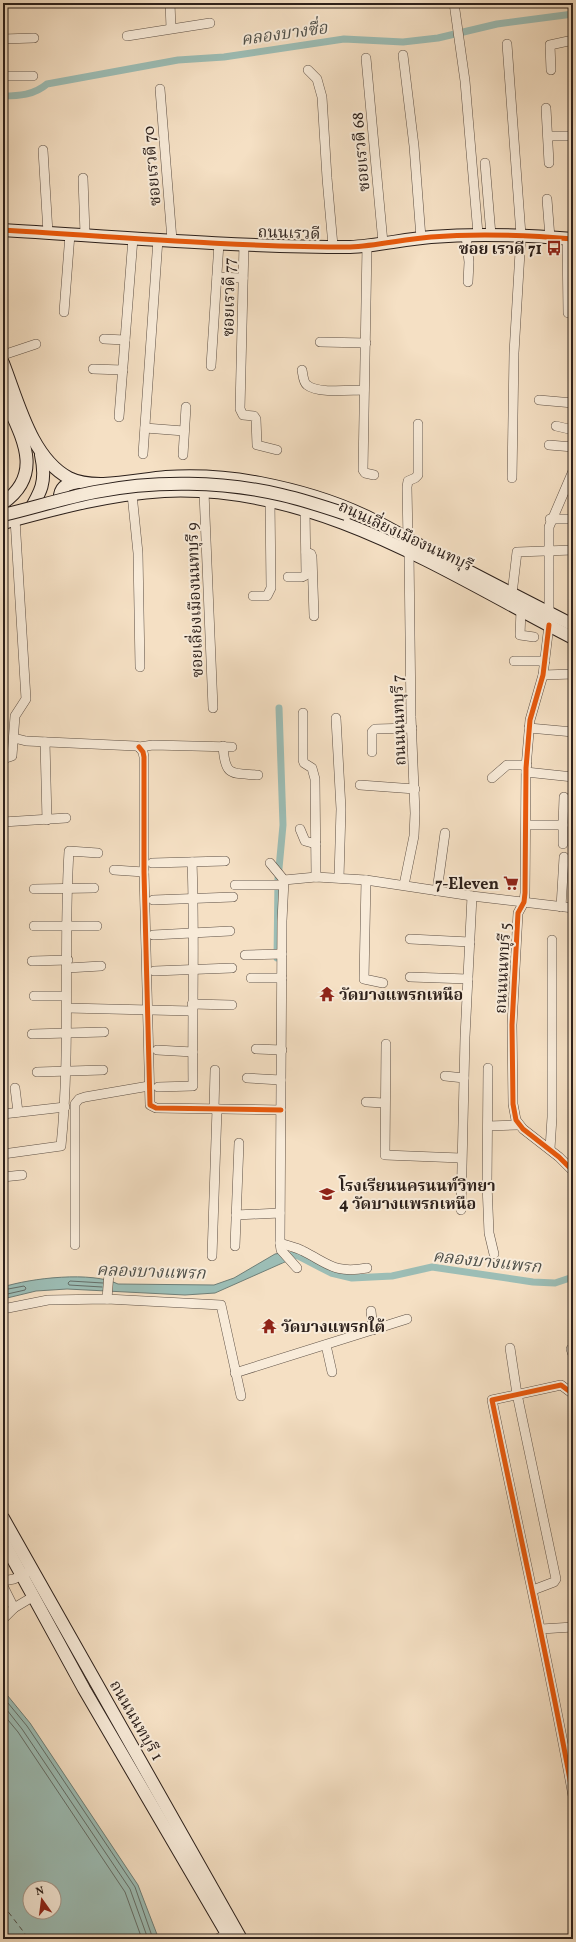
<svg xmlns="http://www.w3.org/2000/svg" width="576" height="1942" viewBox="0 0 576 1942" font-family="Vollkorn,'Noto Serif Thai',serif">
<rect width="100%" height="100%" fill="#f5e0c4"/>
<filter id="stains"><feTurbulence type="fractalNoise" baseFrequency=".005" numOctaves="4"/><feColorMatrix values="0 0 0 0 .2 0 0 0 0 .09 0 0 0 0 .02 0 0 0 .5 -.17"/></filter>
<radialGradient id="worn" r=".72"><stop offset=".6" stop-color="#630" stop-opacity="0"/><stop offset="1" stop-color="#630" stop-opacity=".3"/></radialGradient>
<!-- water -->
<g fill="#9cbdb5" stroke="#6f7e77" fill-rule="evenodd">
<path d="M281,1253l6,8 -72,32 -30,2 -118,-6 -31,2 -33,8v-12c28,-9 89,-16 115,-3l96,1 20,-7 41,-24z"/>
<path d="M3,1690l27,33 108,162 20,52 -4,2h-151zM30,1888h24v24h-24z"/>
</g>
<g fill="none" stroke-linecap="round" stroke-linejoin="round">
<!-- shore -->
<g stroke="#646e68" stroke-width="1">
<path d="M102,1287l-33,-2 -1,-2 2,-2 33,2"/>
<path d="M3,1290l21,-4 2,2 -1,2 -22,5"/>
<path d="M3,1697l24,29 108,161 18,52"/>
<path d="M3,1705l19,24 108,160 18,50"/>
<path d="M3,1714l15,18 107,160 17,47"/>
</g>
<!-- canal -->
<g stroke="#9cbdb5" stroke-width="7">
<path d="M3,96c16,0 31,-1 44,-12l131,-24 46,-3 120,-18 59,3 35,-4 59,-14 76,-10"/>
<path d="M277,958l1,-79 5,-54 -4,-117"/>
<path d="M282,1259l10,-4 6,1 33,17 21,5 40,-2 40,-9 101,15 22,1 18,-6"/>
</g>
<!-- ferry -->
<path stroke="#4e4f49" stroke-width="1" stroke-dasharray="5 4" stroke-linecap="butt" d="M3,1905l26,34"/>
<!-- street casing -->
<g stroke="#5e5045" stroke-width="10">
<g id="street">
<path d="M170,3l1,25"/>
<path d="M367,3h8"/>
<path d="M454,3l11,78 13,153"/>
<path d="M127,36l83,-13"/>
<path d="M3,39l31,-1"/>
<path d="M507,44l14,191 -7,118 -2,125"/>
<path d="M403,55l11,91 7,92"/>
<path d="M366,58l17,185"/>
<path d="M308,70l9,9 5,18 5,81 6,68"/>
<path d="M551,70l-1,-25 23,-5"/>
<path d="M3,76h30"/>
<path d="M160,89l12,151"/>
<path d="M546,108l3,55"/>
<path d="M548,136h25"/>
<path d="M43,150l5,83"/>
<path d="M485,163l6,72"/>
<path d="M83,178l2,56"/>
<path d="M547,199l3,39"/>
<path d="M466,235l3,27 -1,20"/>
<path d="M567,238l1,75"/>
<path d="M244,244l-4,165 3,6 11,1 2,3 1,26 20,5"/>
<path d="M367,246l-4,224 2,3 9,2"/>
<path d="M217,277l26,1"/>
<path d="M64,312l6,-78"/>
<path d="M104,339l21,1"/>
<path d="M320,342l46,1"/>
<path d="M3,355l33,-11"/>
<path d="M211,366l8,-123"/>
<path d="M93,369l30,1"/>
<path d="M302,370c1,4 1,12 5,15 11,9 43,5 57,5"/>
<path d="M539,400l34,3"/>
<path d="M119,417l14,-179"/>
<path d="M556,426l17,4"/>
<path d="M145,428l39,3"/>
<path d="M549,445l24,2"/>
<path d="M143,454l15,-215"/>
<path d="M183,455l3,-48"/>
<path d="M204,492l9,216"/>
<path d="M132,494l6,59 2,114"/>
<path d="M550,519h23"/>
<path d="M408,540l-1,-53 1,-6 7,-3 3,-3v-51"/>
<path d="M306,552l5,2 1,3 2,59"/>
<path d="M288,577h14l4,-2 -1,-66"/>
<path d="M512,594l5,-42 56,-2"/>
<path d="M253,596h14l4,-8 -1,-87"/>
<path d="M521,610l-1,25 14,2"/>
<path d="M549,613v-86l24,-56"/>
<path d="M549,625l-6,50 -13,45 -4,48 -1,125 -1,9 -6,11 -6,112 1,79 3,16 7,9 36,28 14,14"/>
<path d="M514,661h31"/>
<path d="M543,675l30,-1"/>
<path d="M303,713v47l1,3 8,5 3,11 1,98"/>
<path d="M336,718l5,91 -2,69"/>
<path d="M529,728l44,4"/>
<path d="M14,738l12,3 110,5 3,1 14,-2 79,2"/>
<path d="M45,742l2,78"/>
<path d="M223,746c2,31 8,27 35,29"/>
<path d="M139,747l4,5 1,5v115l6,233 6,3 125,2"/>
<path d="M372,752v-20l3,-3 37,-1"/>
<path d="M3,759l9,-3 3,-40 11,-17 -11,-180"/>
<path d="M526,772l47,5"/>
<path d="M492,778l15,-13h20"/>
<path d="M360,785l55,4"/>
<path d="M3,822l63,-4"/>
<path d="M527,825h36v19"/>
<path d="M563,825l1,-28"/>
<path d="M300,829l5,12 11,3"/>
<path d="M152,863l73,-2"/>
<path d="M270,863l14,17 -2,41 -2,322 1,7 16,18"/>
<path d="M114,870l30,2"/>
<path d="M284,880l32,-3 50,3 106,16 101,12"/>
<path d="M366,880l-2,99 19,4"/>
<path d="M235,885h48"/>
<path d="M404,885l10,-49 1,-23 -4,-96 -2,-165"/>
<path d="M34,889l60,-1"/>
<path d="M437,891l8,-58"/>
<path d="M153,900l80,-3"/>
<path d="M561,907l3,-50"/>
<path d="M34,926h63"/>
<path d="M153,935l77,-4"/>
<path d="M410,939l60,3"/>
<path d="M245,955l37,-1"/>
<path d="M32,961l36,-1"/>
<path d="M67,968l34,-2"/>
<path d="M154,971l78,-3"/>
<path d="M410,977l58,2"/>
<path d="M251,978h31"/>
<path d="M34,996h32"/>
<path d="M192,1004l40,1"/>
<path d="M67,1008l125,3"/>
<path d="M32,1034l72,-2"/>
<path d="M386,1044l-1,111 76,3"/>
<path d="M256,1049l26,1"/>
<path d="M157,1050l36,2"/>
<path d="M488,1068l-1,116 2,49 5,21"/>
<path d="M37,1072l66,-2"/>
<path d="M445,1076l19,2"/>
<path d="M247,1078l34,2"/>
<path d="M158,1087l35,-1c-1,-75 2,-149 -1,-224"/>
<path d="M15,1088l3,24"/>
<path d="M366,1102l18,1"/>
<path d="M214,1109l1,-39"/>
<path d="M3,1114l62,-7"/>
<path d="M488,1126l30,-1"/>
<path d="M550,1149l2,-32v-177"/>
<path d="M3,1154l58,-8c10,-98 2,-197 8,-295l29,2"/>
<path d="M3,1177l19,-2"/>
<path d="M461,1210l4,-173 7,-141"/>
<path d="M236,1215l44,-2"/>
<path d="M280,1243c8,3 16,4 23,8 26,13 32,23 64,17"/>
<path d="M75,1245v-141l4,-5 6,-2 64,-11"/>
<path d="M235,1246l4,-103"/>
<path d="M212,1256l5,-147"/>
<path d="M107,1299l2,-26"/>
<path d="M3,1309l45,-9 59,-1 114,6 20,91"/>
<path d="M371,1311l2,19"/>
<path d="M326,1345l6,27"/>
<path d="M510,1348l7,46 39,185 -2,3 -21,8"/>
<path d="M571,1349l2,6"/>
<path d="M235,1373l172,-54"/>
<path d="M573,1394l-12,-9 -69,15c27,132 57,263 81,396"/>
<path d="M573,1400v10"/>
<path d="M3,1581l11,-2 12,-6"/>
<path d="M3,1586l11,22"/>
<path d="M3,1619l11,-11 20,-12"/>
<path d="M541,1629l32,-2"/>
<path d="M217,1939l10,-5"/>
</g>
</g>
<!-- secondary casing -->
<g stroke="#2c201b" stroke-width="14">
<g id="secondary">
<path d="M3,230c115,7 231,17 347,17 27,-1 54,-8 81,-10 48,-4 95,-2 142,2"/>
<path d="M3,363c15,38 28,95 66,115 26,13 69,1 97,-1 31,-2 63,0 94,6 36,7 71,17 103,32 24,11 46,25 69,37 47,25 94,49 141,73"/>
<path d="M3,394c16,39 44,78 0,109"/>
<path d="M73,502l-10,-3 -3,-4c2,-11 10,-11 19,-13"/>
<path d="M27,515c14,-23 20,-33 14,-60"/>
<path d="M3,523c52,-14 106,-29 161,-32 152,-7 279,80 409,147"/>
<path d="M3,1518l238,421"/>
<path d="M3,1541l81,148 146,250"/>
</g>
</g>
<!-- street -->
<use href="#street" stroke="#f8ebd9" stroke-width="9"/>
<!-- secondary -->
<use href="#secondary" stroke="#f8ebd9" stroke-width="12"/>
<!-- secondary-bridge casing -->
<g stroke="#2c201b" stroke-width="14" stroke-linecap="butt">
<path id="secondary-bridge" d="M3,515c30,-7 61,-17 92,-23 60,-12 128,-11 187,3 22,5 43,12 64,19"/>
</g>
<!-- secondary-bridge -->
<use href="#secondary-bridge" stroke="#f8ebd9" stroke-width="12"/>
<!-- cycleway casing -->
<g stroke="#f8ebd9" stroke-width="8">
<g id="cycleway">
<path d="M3,230c115,7 231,17 347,17 27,-1 54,-8 81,-10 48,-4 95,-2 142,2"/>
<path d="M549,625l-6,50 -13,45 -4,48 -1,125 -1,9 -6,11 -6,112 1,79 3,16 7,9 36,28 14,14"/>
<path d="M139,747l4,5 1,5v115l6,233 6,3 125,2"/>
<path d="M573,1394l-12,-9 -69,15c27,132 57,263 81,396"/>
</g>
</g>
<!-- cycleway -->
<use href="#cycleway" stroke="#e8590c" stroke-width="5"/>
</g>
<!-- icons -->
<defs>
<g id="bus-bare" transform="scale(1.2)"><path d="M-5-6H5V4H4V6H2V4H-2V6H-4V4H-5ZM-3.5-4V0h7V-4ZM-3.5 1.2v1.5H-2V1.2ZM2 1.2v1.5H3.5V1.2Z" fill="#8f2418" stroke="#f8ebd9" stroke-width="2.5" paint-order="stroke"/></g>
<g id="supermarket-bare" transform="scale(1.2)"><path d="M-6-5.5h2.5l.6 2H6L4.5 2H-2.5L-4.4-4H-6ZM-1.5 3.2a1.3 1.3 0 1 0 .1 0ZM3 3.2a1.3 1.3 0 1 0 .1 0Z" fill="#8f2418" stroke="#f8ebd9" stroke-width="2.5" paint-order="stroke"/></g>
<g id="temple-bare" transform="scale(1.2)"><path d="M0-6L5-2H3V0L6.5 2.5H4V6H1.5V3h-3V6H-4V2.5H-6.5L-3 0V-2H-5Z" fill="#8f2418" stroke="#f8ebd9" stroke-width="2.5" paint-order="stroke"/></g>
<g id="school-bare" transform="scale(1.2)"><path d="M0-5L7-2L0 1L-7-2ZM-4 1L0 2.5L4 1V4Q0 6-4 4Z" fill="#8f2418" stroke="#f8ebd9" stroke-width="2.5" paint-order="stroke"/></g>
</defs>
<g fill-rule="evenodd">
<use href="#bus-bare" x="554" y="248"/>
<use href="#supermarket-bare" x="511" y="883"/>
<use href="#temple-bare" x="327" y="994"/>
<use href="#school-bare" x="327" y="1194"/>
<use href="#temple-bare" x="269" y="1326"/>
</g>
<g text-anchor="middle" stroke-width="4" stroke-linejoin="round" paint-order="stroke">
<!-- street labels -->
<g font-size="16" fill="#2c201b" stroke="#f8ebd9">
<text transform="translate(360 152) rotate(-95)" y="6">ซอยเรวดี 68</text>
<text transform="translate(151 166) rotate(-95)" y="6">ซอยเรวดี 70</text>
<text transform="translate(289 232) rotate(2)" y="6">ถนนเรวดี</text>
<text transform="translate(228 297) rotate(-89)" y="6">ซอยเรวดี 77</text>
<text transform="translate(406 535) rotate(25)" y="6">ถนนเลี่ยงเมืองนนทบุรี</text>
<text transform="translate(194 600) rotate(-92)" y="6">ซอยเลี่ยงเมืองนนทบุรี 9</text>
<text transform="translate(398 720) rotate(-92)" y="6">ถนนนนทบุรี 7</text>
<text transform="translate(502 968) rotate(-87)" y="6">ถนนนนทบุรี 5</text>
<text transform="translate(137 1720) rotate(60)" y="6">ถนนนนทบุรี 1</text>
</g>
<!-- poi labels -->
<g font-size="16" font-weight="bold" fill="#2c201b" stroke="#f8ebd9" text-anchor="start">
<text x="542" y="254" text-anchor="end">ซอย เรวดี 71</text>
<text x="499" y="889" text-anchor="end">7-Eleven</text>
<text x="339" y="1000">วัดบางแพรกเหนือ</text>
<text x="339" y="1191">โรงเรียนนครนนท์วิทยา<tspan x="339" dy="18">4 วัดบางแพรกเหนือ</tspan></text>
<text x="281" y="1332">วัดบางแพรกใต้</text>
</g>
<!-- water labels -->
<g font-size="17" font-style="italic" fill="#4e4f49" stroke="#f8ebd9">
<text transform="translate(284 33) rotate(-8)" y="6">คลองบางซื่อ</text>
<text transform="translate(487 1261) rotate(6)" y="6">คลองบางแพรก</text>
<text transform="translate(151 1271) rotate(2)" y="6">คลองบางแพรก</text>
</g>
</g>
<!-- margin -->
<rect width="576" height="1942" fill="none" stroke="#f5e0c4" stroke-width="16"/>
<rect x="4" y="4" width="568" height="1934" fill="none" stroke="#2c201b" stroke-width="2"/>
<rect x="8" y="8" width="560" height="1926" fill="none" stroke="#2c201b"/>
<!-- north arrow -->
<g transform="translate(42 1900) rotate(346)"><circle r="19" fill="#f8ebd9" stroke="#a69a8d"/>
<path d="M0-3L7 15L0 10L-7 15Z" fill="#8f2418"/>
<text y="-6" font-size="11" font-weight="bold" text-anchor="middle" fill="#2c201b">N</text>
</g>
<rect width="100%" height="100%" filter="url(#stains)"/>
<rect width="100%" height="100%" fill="url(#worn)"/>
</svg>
